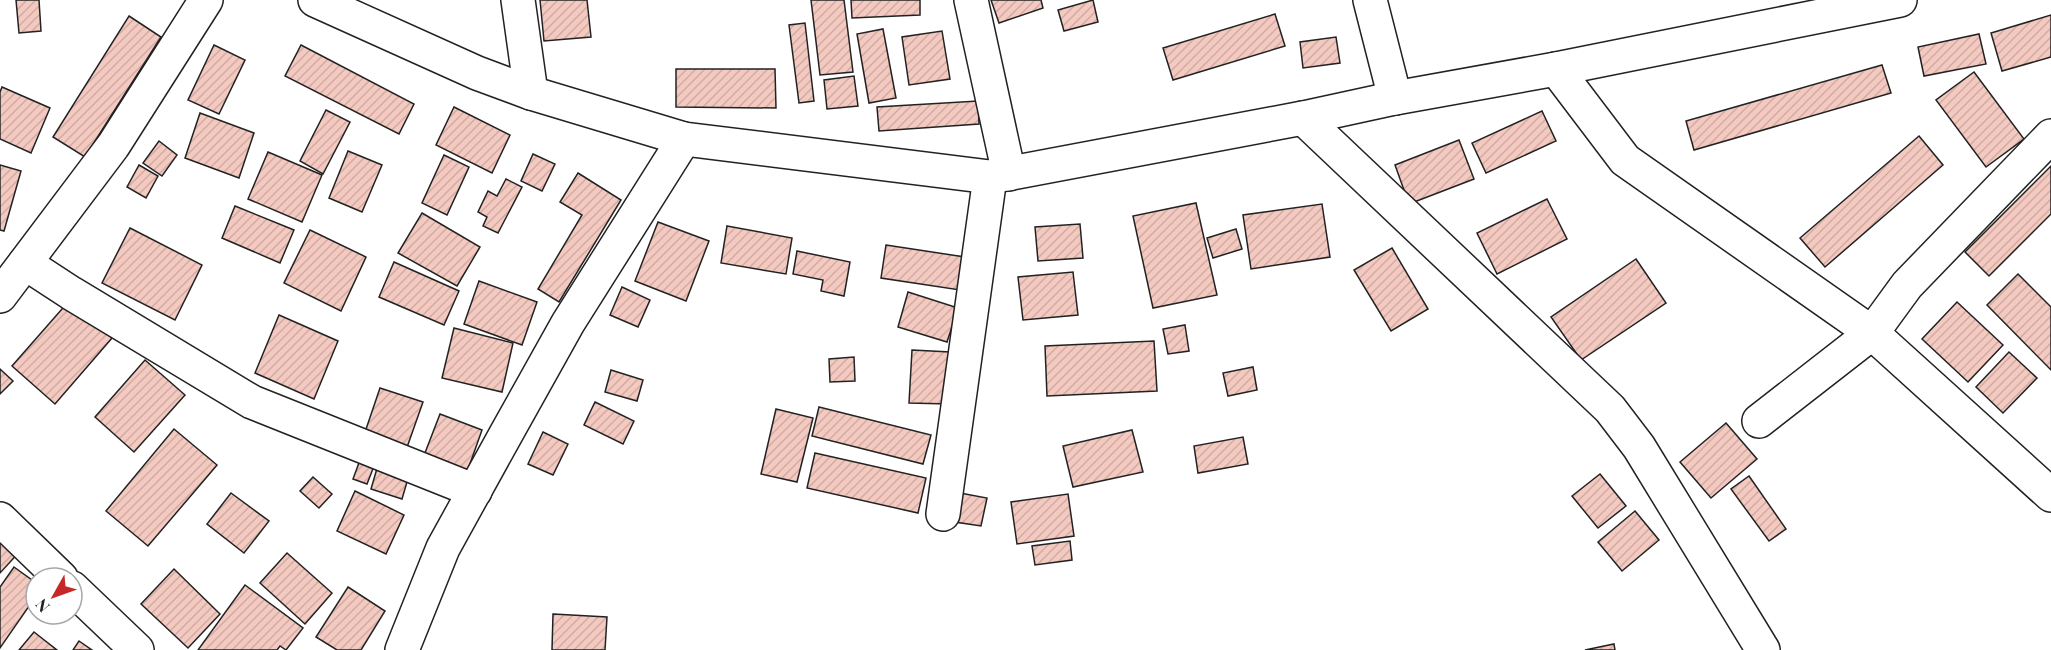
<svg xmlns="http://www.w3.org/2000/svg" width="2051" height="650" viewBox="0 0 2051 650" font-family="'Playfair Display',serif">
<defs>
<pattern id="building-hatch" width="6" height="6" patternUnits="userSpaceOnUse" patternTransform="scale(1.5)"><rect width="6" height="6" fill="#f3c9c0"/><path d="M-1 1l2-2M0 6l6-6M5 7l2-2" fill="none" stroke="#d0aca5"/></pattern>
</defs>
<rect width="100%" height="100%" fill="#fff"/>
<!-- building -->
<g fill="url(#building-hatch)" stroke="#222" stroke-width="1.5">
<path d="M16,0h23l2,31 -22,2z"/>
<path d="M540,0h47l4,37 -47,4z"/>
<path d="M811,0h33l9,72 -33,3z"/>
<path d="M851,0h69v15l-68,3z"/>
<path d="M991,0h50l2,8 -44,15z"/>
<path d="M1093,0l5,22 -34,9 -6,-21z"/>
<path d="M1275,14l10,32 -112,34 -10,-32z"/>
<path d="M2051,15v42l-49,14 -11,-38z"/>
<path d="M129,16l32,21 -76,120 -32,-20z"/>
<path d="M805,23l9,78 -15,2 -10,-78z"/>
<path d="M883,29l13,69 -27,5 -12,-69z"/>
<path d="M942,31l8,48 -41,6 -7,-48z"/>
<path d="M1979,34l7,30 -62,12 -6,-29z"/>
<path d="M1336,37l4,26 -37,5 -3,-26z"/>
<path d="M214,45l31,15 -26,54 -31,-14z"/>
<path d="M301,45l113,59 -15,30 -114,-58z"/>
<path d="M1882,65l9,28 -197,57 -8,-29z"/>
<path d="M676,69h99l1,39 -100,-1z"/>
<path d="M1974,72l50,67 -38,28 -50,-67z"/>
<path d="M854,76l4,30 -31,3 -3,-29z"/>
<path d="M2,87l48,21 -19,45 -31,-14v-47z"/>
<path d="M978,101l1,23 -100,7 -2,-24z"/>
<path d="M454,107l56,28 -18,38 -56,-28z"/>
<path d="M326,110l24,12 -27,52 -23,-13z"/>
<path d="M1542,111l14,30 -70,32 -14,-30z"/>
<path d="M200,113l54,20 -15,45 -54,-20z"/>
<path d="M1919,136l24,29 -118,102 -25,-29z"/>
<path d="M1459,140l15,39 -65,25 -14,-39z"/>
<path d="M159,141l18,14 -15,21 -19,-13z"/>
<path d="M348,151l34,14 -20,47 -33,-14z"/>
<path d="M268,152l54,23 -20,47 -54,-23z"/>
<path d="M533,154l22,10 -13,27 -21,-10z"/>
<path d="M444,155l25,12 -22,48 -25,-12z"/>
<path d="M0,165l21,6 -17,60 -4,-1z"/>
<path d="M139,165l19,11 -12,22 -19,-11z"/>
<path d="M2051,166v48l-62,62 -24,-24z"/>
<path d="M578,173l43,27 -62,102 -21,-13 44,-74 -22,-13z"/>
<path d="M506,179l16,8 -24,46 -15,-7 4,-9 -9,-5 10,-21 9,5z"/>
<path d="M1547,199l20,40 -70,35 -20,-41z"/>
<path d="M1196,203l21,92 -64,13 -20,-92z"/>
<path d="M1322,204l8,53 -79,12 -8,-54z"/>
<path d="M235,206l59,24 -14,33 -58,-25z"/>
<path d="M422,213l58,34 -23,39 -59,-33z"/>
<path d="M658,222l51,19 -23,60 -51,-20z"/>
<path d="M1080,224l3,34 -45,3 -3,-34z"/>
<path d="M727,226l65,12 -6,36 -65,-11z"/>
<path d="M130,228l72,37 -27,55 -73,-37z"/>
<path d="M1236,229l6,20 -29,9 -6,-20z"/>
<path d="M310,230l56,27 -25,54 -57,-28z"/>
<path d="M886,245l79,12 -5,33 -79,-12z"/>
<path d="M1392,248l36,61 -37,22 -37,-61z"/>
<path d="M797,251l53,11 -6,34 -23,-5 2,-11 -30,-6z"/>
<path d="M1636,259l30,44 -85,57 -30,-43z"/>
<path d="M394,262l65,29 -15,34 -65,-28z"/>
<path d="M1073,272l5,43 -55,5 -5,-43z"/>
<path d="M2018,274l33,33v63l-64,-65z"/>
<path d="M479,281l58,21 -15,43 -58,-21z"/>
<path d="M622,287l28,13 -12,27 -28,-12z"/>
<path d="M908,292l50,16 -11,34 -49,-15z"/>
<path d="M69,301l43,37 -57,66 -43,-38z"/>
<path d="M1957,302l46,43 -35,37 -46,-43z"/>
<path d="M279,315l59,26 -24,58 -59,-26z"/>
<path d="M1185,325l4,26 -21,3 -5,-25z"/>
<path d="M454,328l59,15 -11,49 -60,-14z"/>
<path d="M1154,341l3,50 -110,5 -2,-50z"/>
<path d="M912,350l38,2 -2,52 -39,-1z"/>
<path d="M2009,352l28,26 -34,35 -27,-26z"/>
<path d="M854,357l1,24 -25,1 -1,-23z"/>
<path d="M145,360l40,35 -51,57 -39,-35z"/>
<path d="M1253,367l4,23 -29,6 -5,-23z"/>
<path d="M0,369l13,12 -13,13z"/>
<path d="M611,370l32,10 -6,21 -32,-9z"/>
<path d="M380,388l43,14 -18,51 -42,-15z"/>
<path d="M595,402l39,19 -11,23 -39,-19z"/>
<path d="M819,407l112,28 -8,29 -111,-28z"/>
<path d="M776,409l37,9 -16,64 -36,-8z"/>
<path d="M440,414l42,16 -16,45 -43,-17z"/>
<path d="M1726,423l31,36 -46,39 -31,-36z"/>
<path d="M174,429l43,36 -69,81 -42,-35z"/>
<path d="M1132,430l11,42 -70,15 -10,-41z"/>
<path d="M543,432l25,12 -15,31 -25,-11z"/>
<path d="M1243,437l5,27 -50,9 -4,-27z"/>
<path d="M815,453l111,25 -8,35 -111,-25z"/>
<path d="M360,460l14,6 -7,18 -14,-5z"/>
<path d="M378,465l31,10 -7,24 -31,-10z"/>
<path d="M1600,474l26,32 -28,22 -26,-32z"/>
<path d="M1749,476l37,53 -17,12 -38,-52z"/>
<path d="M313,477l19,17 -13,14 -19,-17z"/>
<path d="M355,491l49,24 -18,39 -49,-23z"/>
<path d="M231,493l38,28 -25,32 -37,-29z"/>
<path d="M960,493l27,5 -6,28 -26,-4z"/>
<path d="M1068,494l6,42 -57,8 -6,-42z"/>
<path d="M1635,511l24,29 -37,31 -24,-29z"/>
<path d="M0,532l21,18 -21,23z"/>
<path d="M1070,541l2,19 -37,5 -3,-19z"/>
<path d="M287,553l45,40 -27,31 -45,-41z"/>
<path d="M14,567l22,16v13l-36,52v-61z"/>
<path d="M174,569l46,45 -32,34 -47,-44z"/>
<path d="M245,585l58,43 -17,22 -6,-4 -3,4h-79z"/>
<path d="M348,587l37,24 -24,39h-24l-21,-13z"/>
<path d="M553,614l54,3 -2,33h-53z"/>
<path d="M34,632l23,18h-38z"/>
<path d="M79,641l13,9h-19z"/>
<path d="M1614,644l1,6h-30z"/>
</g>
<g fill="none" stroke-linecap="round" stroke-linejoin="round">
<!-- minor casing -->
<g stroke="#222" stroke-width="36">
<g id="minor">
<path d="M315,0l162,73 54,20 153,46 306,38 313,-59 92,-20 161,-29 344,-69"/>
<path d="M518,0l13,93"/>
<path d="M971,0l38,174"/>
<path d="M1370,0l25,98"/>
<path d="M1556,69l69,91 247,173 179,162"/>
<path d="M1303,118l307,291 29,38 124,203"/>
<path d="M25,263l46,30 181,109 223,89"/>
<path d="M0,296l113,-150 93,-146"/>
<path d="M1759,421l113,-88 35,-48 144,-149"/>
<path d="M943,514l47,-337"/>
<path d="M0,519l61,59"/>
<path d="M72,588l65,62"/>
<path d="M402,650l41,-102 63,-114 62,-111 116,-184"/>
</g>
</g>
<!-- minor -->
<use href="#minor" stroke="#fff" stroke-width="33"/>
</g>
<!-- north arrow -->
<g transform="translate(54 596) rotate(230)"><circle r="28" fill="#ffffff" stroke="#a7a7a7" stroke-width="1.5"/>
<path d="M0-4.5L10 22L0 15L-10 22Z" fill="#c62828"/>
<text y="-9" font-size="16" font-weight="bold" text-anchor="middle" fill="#222222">N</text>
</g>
</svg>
